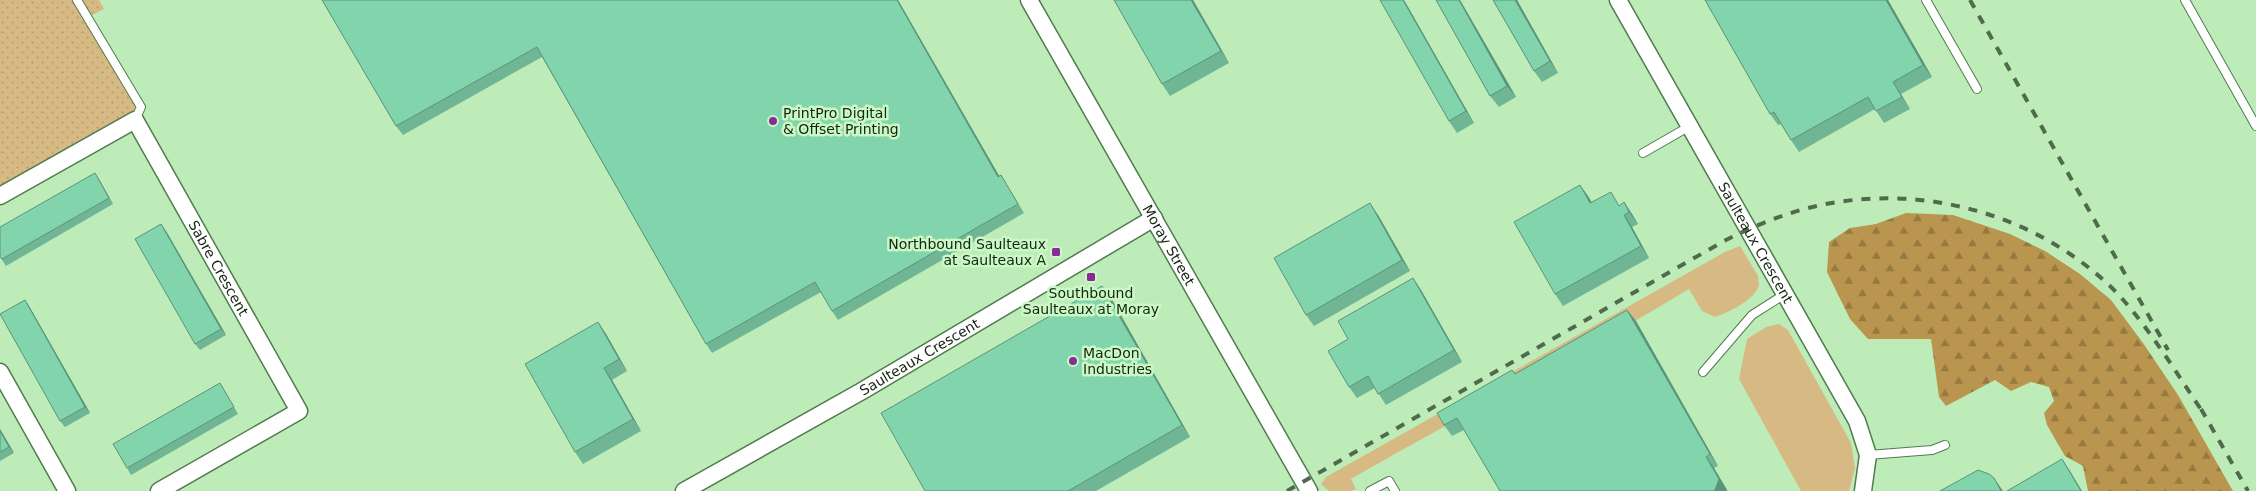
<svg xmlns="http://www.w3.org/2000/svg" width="2256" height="491" viewBox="0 0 2256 491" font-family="'DejaVu Sans',sans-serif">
<defs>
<pattern id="forest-firs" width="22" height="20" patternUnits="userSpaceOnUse" patternTransform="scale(1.25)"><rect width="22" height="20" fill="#b9954f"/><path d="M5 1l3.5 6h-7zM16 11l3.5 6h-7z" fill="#957940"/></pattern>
<pattern id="park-dots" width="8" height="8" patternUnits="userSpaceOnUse" patternTransform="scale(1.25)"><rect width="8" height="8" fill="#d7ba83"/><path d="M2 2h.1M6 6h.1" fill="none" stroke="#b8a070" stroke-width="1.8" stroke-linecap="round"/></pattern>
</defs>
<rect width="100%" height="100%" fill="#beecb9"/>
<!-- grass -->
<g fill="#d7ba83">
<path d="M1740,246l18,30 1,9c-4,15 -30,27 -44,32l-13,-6 -13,-22c-110,67 -226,125 -338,190l5,10 -5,2h-22l-8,-7 5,-7 399,-225z"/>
<path d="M1779,324l9,6 63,113 4,25 -6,23h-48l-62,-112 8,-40 19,-12z"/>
</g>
<!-- forest -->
<path fill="url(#forest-firs)" d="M1906,213l47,2 57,19 35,17 35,23 31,26 32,43 35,52 55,96h-145l-5,-25 -18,-10 -18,-31 -3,-12 10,-12 -5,-14 -18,-5 -20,9 -16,-11 -49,26 -7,-9 -8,-58h-63l-18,-20 -23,-47 2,-30 21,-14 26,-4z"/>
<!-- park -->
<path fill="url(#park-dots)" d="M0,0h99l5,9 -16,8 53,90 -6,13 -135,76z"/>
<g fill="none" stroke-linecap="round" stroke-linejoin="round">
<!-- service casing -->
<g stroke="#517b4e" stroke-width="10">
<g id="service">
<path d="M77,0l64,107 -6,13"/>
<path d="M1926,0l51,89"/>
<path d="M2185,0l71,126"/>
<path d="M1643,153l47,-27"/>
<path d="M1703,372l49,-57 33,-21"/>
<path d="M1868,455l64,-5 13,-5"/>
<path d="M1370,491l19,-10 6,10"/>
</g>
</g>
<!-- minor casing -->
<g stroke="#517b4e" stroke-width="19">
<g id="minor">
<path id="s1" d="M1029,0l280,491"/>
<path id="s2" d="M1618,0l239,421 11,34 -5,36"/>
<path id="s3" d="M0,196l135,-76 164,291 -140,80"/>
<path d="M0,372l67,119"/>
<path id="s4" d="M684,491l178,-100 292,-173"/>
</g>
</g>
<!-- service -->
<use href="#service" stroke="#fff" stroke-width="8"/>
<!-- minor -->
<use href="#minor" stroke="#fff" stroke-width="16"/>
<!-- rail -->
<g stroke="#4f6a4c" stroke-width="4" stroke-dasharray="9 9" stroke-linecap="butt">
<path d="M1970,0l198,350"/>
<path d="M2201,409l47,82"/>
<path d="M1287,491l437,-250c36,-18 73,-33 114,-39 98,-15 200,16 272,84 34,33 67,88 94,128"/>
</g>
</g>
<!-- wall -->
<g fill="#70b695">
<path d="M322,0h576l101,176 2,-1 6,10 17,28 -186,107 -6,-9 -11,-19 -109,61 -6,-9 -164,-287 -139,78 -7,-9z"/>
<path d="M1193,0l36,63 -59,33 -8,-12z"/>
<path d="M1404,0l70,123 -17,10 -8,-12z"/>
<path d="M1436,0h24l56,97 -17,10 -9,-11z"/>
<path d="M1493,0h24l41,73 -16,9 -8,-11z"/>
<path d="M1705,0h183l44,77 -31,17 9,15 -26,14 -9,-14 -76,43 -8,-12 -10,-16 -3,1 -8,-11z"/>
<path d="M95,173l18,31 -107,62 -6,-9z"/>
<path d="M1580,185l12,18 28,2 4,-3 8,12 6,10 -6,3 17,31 -86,48 -8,-12z"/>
<path d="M1378,215l32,56 -96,55 -8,-11z"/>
<path d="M166,231l60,104 -26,15 -5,-6z"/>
<path d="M1413,278l8,12 41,72 -76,43 -11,-17 -18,10 -8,-11 -1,-48z"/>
<path d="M1111,298l79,139 -94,54h-171z"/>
<path d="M25,300l4,6 61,107 -25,14 -5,-6z"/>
<path d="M1627,310l9,11 82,145 -4,2 13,22v1h-227l-36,-61 -12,6 -8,-11 68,-55 3,4z"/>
<path d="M598,322l8,12 21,37 -15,9 29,51 -58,33 -8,-12z"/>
<path d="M220,383l18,31 -107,61 -4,-7z"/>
<path d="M0,429l14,24 -14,8z"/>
</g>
<!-- shaded-wall -->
<g fill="#5b9479">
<path d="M897,0h1l107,186 -7,-9z"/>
<path d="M1191,0h2l36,63 -8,-12z"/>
<path d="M1403,0h1l70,123 -8,-12z"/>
<path d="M1459,0h1l56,97 -9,-11z"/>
<path d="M1515,0h2l41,73 -8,-12z"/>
<path d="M1886,0h2l44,77 -9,-12z"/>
<path d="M1893,82l8,12 9,15 -8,-12z"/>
<path d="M95,173l4,6 14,25 -4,-6z"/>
<path d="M1580,185l8,11 11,19 -9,-12z"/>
<path d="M1624,202l8,12 6,10 -9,-12z"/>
<path d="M1370,203l8,12 32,56 -8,-11z"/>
<path d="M1624,215l8,12 17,31 -8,-12z"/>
<path d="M161,224l5,7 60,104 -5,-6z"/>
<path d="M1413,278l8,12 41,72 -8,-12z"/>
<path d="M1102,286l9,12 79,139 -8,-12z"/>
<path d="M25,300l4,6 61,107 -5,-6z"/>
<path d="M1627,310l9,11 82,145 -8,-12z"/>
<path d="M598,322l8,12 21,37 -8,-12z"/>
<path d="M604,368l8,12 29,51 -8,-12z"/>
<path d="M0,429l14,24 -5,-6 -9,-16z"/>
<path d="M1706,457l8,11 13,22v1h-12v-1z"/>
<path d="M2062,459l8,12 12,20h-1z"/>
<path d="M1994,478l9,13h-2z"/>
</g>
<!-- building -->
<g fill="#82d4ad" stroke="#5b9479">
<path d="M322,0h575l101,177 3,-2 17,29 -186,107 -17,-29 -109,62 -169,-297 -141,79z"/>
<path d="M1114,0h77l30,51 -59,33z"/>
<path d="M1380,0h23l63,111 -17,10z"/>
<path d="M1436,0h23l48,86 -17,10z"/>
<path d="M1493,0h22l35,61 -16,10z"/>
<path d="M1705,0h181l37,65 -30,17 9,15 -26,14 -8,-14 -77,43 -17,-28 -4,2z"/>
<path d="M95,173l14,25 -107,61 -2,-2v-30z"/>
<path d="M1580,185l10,18 21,-11 8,14 5,-4 5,10 -5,3 17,31 -86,48 -41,-72z"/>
<path d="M1370,203l32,57 -96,55 -32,-57z"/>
<path d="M161,224l60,105 -26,15 -60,-105z"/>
<path d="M1413,278l41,72 -76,44 -10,-18 -19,11 -21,-36 20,-12 -10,-18z"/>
<path d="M1102,286l80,139 -114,66h-143l-44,-78z"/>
<path d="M25,300l60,107 -25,14 -60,-107z"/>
<path d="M1627,310l83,144 -4,3 13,22 -4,11 -2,1h-213l-43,-73 -13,7 -7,-12 75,-43 3,4z"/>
<path d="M598,322l21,37 -15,9 29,51 -58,33 -50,-88z"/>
<path d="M220,383l14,24 -107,61 -14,-24z"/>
<path d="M0,431l9,16 -9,5z"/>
<path d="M2062,459l19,32h-74z"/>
<path d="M1978,470l11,4 5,4 7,13h-61z"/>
</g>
<!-- markers -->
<g fill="#882b96" stroke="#cbf9c6" stroke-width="2">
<circle cx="773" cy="121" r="5"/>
<rect x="1051" y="247" width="10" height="10" rx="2.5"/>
<rect x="1086" y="272" width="10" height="10" rx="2.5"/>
<circle cx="1073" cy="361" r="5"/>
</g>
<g text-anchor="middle" stroke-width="5" stroke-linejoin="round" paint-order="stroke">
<!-- poi labels -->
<g font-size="14" fill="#142512" stroke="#cbf9c6" text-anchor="start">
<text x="783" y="118">PrintPro Digital<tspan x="783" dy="16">&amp; Offset Printing</tspan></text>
<text x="1046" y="249" text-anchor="end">Northbound Saulteaux<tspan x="1046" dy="16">at Saulteaux A</tspan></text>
<text x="1091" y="298" text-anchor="middle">Southbound<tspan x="1091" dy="16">Saulteaux at Moray</tspan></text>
<text x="1083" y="358">MacDon<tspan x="1083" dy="16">Industries</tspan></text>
</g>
<!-- street labels -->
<g font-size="14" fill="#142512" stroke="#cbf9c6">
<text dy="5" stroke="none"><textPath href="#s2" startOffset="279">Saulteaux Crescent</textPath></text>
<text dy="5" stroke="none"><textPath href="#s1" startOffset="282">Moray Street</textPath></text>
<text dy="5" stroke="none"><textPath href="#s3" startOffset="325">Sabre Crescent</textPath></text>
<text dy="5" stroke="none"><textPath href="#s4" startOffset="271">Saulteaux Crescent</textPath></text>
</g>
</g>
</svg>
